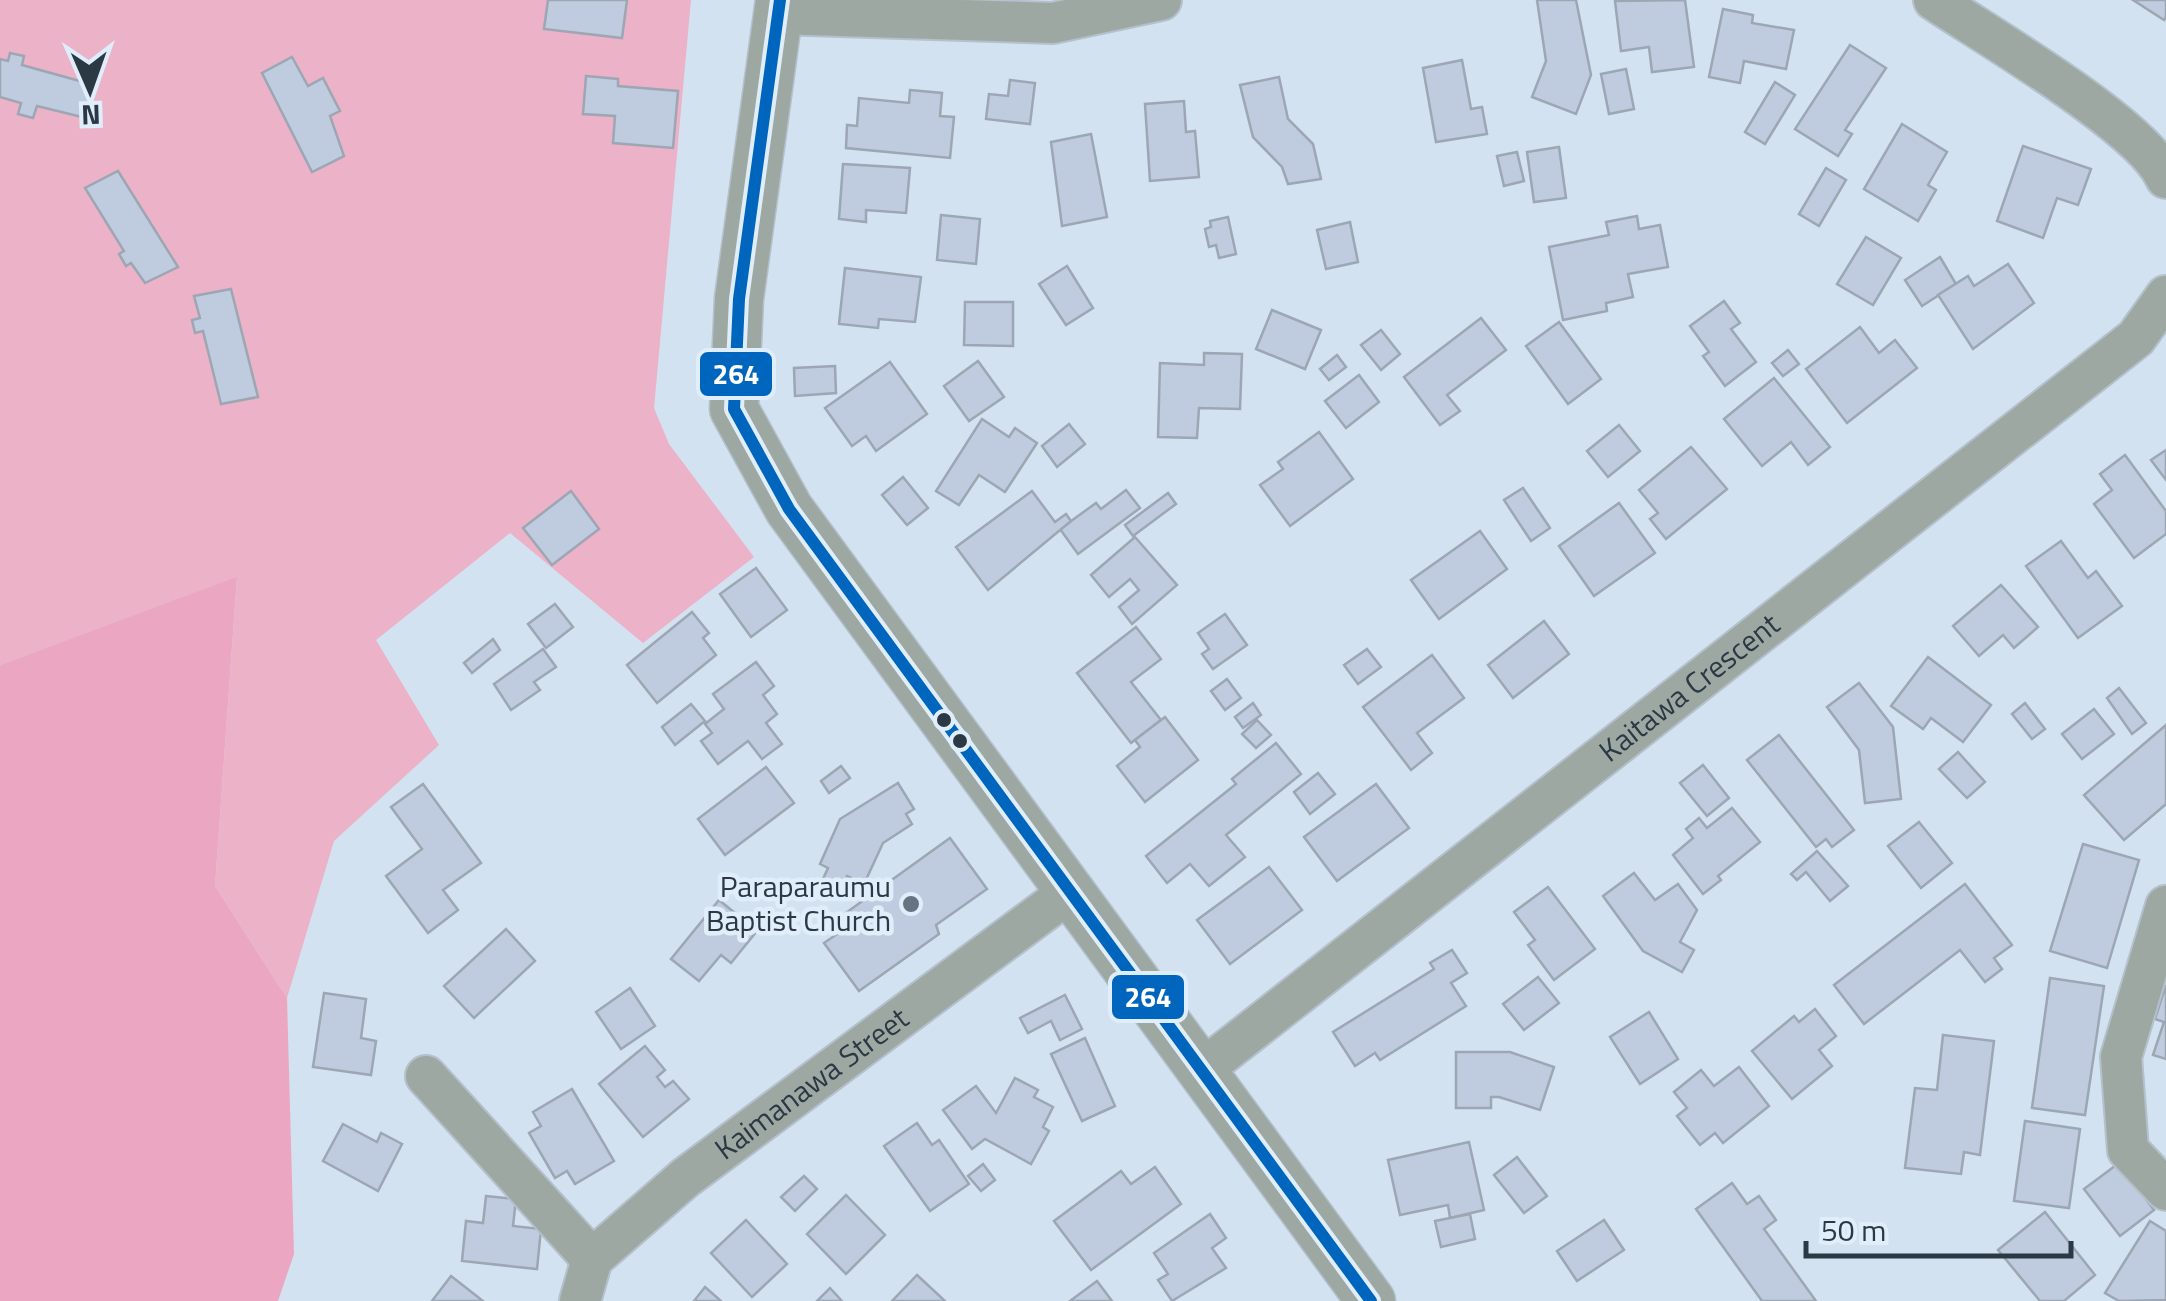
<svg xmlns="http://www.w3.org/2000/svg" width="2166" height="1301" viewBox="0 0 2166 1301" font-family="'Titillium Web',sans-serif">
<rect width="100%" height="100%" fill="#d3e2f0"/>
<!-- green -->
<path fill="#ebb2c8" d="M0,0h691l-37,408 15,36 85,113 -111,86 -133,-110 -134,107 63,105 -105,96 -47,157 -72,-112 22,-308 -237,87z"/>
<!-- forest -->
<path fill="#eba7c1" d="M237,577l-22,309 72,112 7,256 -16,47h-278v-636z"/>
<!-- building -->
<g fill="#bfccdf" stroke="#9da6b3" stroke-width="2.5">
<path d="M548,0h79l-5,38 -78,-9z"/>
<path d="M1537,0h39l15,75 -15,39 -44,-17 14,-36z"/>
<path d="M1685,0l9,67 -42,5 -3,-25 -28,4 -6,-50z"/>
<path d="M2133,0h33v17l-2,3z"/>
<path d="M1723,9l30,6 -1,8 42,7 -8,39 -42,-8 -4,22 -31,-6z"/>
<path d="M1850,45l36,23 -41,62 7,4 -14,22 -43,-27z"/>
<path d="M10,53l14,3 -2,9 72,20 -8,33 -49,-12 -4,12 -15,-4 3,-11 -21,-6v-38l8,2z"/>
<path d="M292,57l16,29 15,-8 17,33 -10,5 14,40 -32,16 -50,-99z"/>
<path d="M1462,60l9,49 11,-2 5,27 -51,8 -13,-74z"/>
<path d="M1626,69l8,40 -25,5 -8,-40z"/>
<path d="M586,76l32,3v7l60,5 -5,57 -60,-5 2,-27 -32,-2z"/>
<path d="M1279,77l9,42 25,25 8,35 -33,5 -6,-17 -29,-30 -13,-52z"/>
<path d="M1010,80l25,3 -5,41 -44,-5 3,-25 19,2z"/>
<path d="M1775,82l20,13 -30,49 -20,-12z"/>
<path d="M910,90l32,3 -2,23 14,1 -4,41 -104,-10 1,-23 10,1 2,-28 50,5z"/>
<path d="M1184,101l2,31 9,-1 4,46 -49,4 -5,-77z"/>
<path d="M1902,124l45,28 -19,33 8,5 -18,31 -54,-32z"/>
<path d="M1091,134l16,83 -45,9 -11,-84z"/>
<path d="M2023,146l68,23 -13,36 -21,-7 -14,40 -46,-17z"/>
<path d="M1559,147l7,51 -32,4 -7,-50z"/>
<path d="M1517,152l7,29 -20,5 -7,-30z"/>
<path d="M843,164l67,4 -4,45 -40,-3v12l-27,-3z"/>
<path d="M1826,168l20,12 -27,46 -20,-12z"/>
<path d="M118,171l60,96 -33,16 -14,-20 -5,3 -7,-12 5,-3 -39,-63z"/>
<path d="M941,215l39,4 -4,45 -39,-4z"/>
<path d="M1637,216l2,13 21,-4 8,42 -40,7 5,23 -27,6 1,8 -44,9 -14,-73 60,-12 -3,-13z"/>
<path d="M1228,217l8,37 -17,4 -3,-13 -7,2 -4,-18 6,-2 -1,-6z"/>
<path d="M1350,222l8,40 -32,7 -9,-39z"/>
<path d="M1866,237l35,21 -28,47 -36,-21z"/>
<path d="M1940,257l16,27 -34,22 -17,-26z"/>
<path d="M2008,264l26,39 -61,46 -35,-54 30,-19 6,10z"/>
<path d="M1067,266l26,42 -27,17 -27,-41z"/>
<path d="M845,268l76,9 -6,45 -36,-3 -1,9 -39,-4z"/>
<path d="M231,289l27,108 -37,7 -18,-73 -8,2 -3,-13 8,-2 -6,-22z"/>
<path d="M1724,301l16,22 -9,6 25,33 -31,24 -22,-30 6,-4 -19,-26z"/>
<path d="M965,302h48v44l-49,-1z"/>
<path d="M1272,310l49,20 -16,39 -49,-20z"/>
<path d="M1481,318l25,32 -59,45 13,16 -20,14 -36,-48z"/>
<path d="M1559,322l42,57 -33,25 -42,-58z"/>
<path d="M1860,327l19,26 16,-13 22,28 -70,55 -41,-54z"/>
<path d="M1381,330l19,24 -19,16 -20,-25z"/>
<path d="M1788,350l11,14 -16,12 -11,-13z"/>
<path d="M1204,353l38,1 -2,55 -41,-1 -2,30 -39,-1 2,-74 44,2z"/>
<path d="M1337,355l9,12 -17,13 -9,-11z"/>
<path d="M978,361l26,36 -35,24 -25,-35z"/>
<path d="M890,362l37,52 -51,37 -10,-15 -14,10 -27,-38z"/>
<path d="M835,366l1,27 -41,3 -1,-28z"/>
<path d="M1359,375l20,27 -33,26 -21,-27z"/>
<path d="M1774,378l56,69 -22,18 -17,-23 -29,24 -38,-47z"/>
<path d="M982,419l27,18 6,-9 22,15 -32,49 -26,-17 -20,30 -23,-14z"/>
<path d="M1069,424l16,20 -28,23 -15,-21z"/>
<path d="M1619,425l21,26 -32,26 -21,-26z"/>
<path d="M1319,432l34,47 -63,47 -30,-41 23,-16 -5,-7z"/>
<path d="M1691,447l36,42 -61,50 -16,-20 8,-6 -19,-23z"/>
<path d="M2166,450v30l-15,-20z"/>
<path d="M2125,455l41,56v23l-32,24 -40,-54 18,-14 -12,-16z"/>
<path d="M903,477l25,31 -21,17 -25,-30z"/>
<path d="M1523,488l27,40 -19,13 -27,-41z"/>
<path d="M1126,490l14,18 -62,46 -18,-25 36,-26 5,6z"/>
<path d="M571,491l28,38 -47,36 -29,-37z"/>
<path d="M1032,491l23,31 11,-8 5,7 -83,69 -32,-43z"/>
<path d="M1168,493l8,11 -43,32 -8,-11z"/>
<path d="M1619,503l36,50 -61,43 -35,-50z"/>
<path d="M1480,531l27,38 -68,50 -28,-39z"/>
<path d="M1135,537l42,48 -45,39 -13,-17 20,-17 -9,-11 -21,18 -18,-22z"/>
<path d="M2061,541l27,37 8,-7 26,35 -44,32 -52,-72z"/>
<path d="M756,568l31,42 -36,27 -31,-43z"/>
<path d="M2001,585l37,42 -24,21 -11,-13 -24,21 -26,-30z"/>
<path d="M555,604l18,23 -27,21 -18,-24z"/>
<path d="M692,612l17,21 -6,5 13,17 -59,48 -30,-38z"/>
<path d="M1225,614l22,31 -34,24 -11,-15 7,-5 -11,-16z"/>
<path d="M1544,621l25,33 -56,44 -25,-33z"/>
<path d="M1136,627l25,32 -30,23 30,38 -30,23 -54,-70z"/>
<path d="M493,639l7,11 -28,23 -8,-10z"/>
<path d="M543,649l13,18 -22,15 6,8 -29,20 -17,-26z"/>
<path d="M1367,649l14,18 -23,17 -14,-19z"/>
<path d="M1432,655l32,43 -47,35 15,20 -21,17 -48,-63z"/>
<path d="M1928,657l63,48 -28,37 -32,-24 -8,11 -32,-23z"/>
<path d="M756,662l18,24 -11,9 14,19 -11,9 16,21 -20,15 -14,-18 -30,23 -17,-23 11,-8 -7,-9 19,-15 -11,-15z"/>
<path d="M1227,679l14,19 -16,12 -14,-19z"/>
<path d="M1859,683l34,44 8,72 -36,4 -6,-53 -32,-43z"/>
<path d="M2119,688l27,35 -14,11 -25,-36z"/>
<path d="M1253,703l8,12 -18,13 -8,-11z"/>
<path d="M2025,703l20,26 -13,10 -20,-25z"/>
<path d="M691,704l14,17 -30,24 -13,-18z"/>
<path d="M2094,709l20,25 -32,25 -20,-25z"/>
<path d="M1165,717l33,43 -53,42 -28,-36 23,-19 -5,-7z"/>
<path d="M1257,720l14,15 -15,13 -14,-14z"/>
<path d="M2166,725v79l-42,36 -40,-45z"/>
<path d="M1779,735l75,95 -22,17 -6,-8 -10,8 -69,-87z"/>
<path d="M1276,743l25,31 -75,61 19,22 -36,29 -19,-22 -23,19 -21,-27 90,-72 -4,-5z"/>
<path d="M1958,752l27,30 -18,16 -28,-29z"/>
<path d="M1703,765l26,33 -22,18 -27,-33z"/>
<path d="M841,766l9,12 -21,15 -8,-12z"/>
<path d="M766,767l28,36 -69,52 -27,-36z"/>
<path d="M1318,773l17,21 -25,20 -16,-22z"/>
<path d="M898,783l16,26 -8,5 6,10 -29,19 -19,41 -17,-8 -5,12 -19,-9 5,-11 -8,-4 20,-45z"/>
<path d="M423,784l58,79 -38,27 15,20 -30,23 -42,-57 36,-27 -31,-42z"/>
<path d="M1376,784l33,44 -72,53 -33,-44z"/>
<path d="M1732,808l28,34 -42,34 3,4 -18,14 -30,-39 20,-17 -7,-9 13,-11 8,10z"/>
<path d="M1919,822l33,41 -31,25 -33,-42z"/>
<path d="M950,838l37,51 -51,36 3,9 -80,57 -35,-48 19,-13 -7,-10z"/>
<path d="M2083,844l56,16 -32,108 -57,-17z"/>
<path d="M1817,851l31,35 -18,15 -24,-29 -9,8 -6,-6z"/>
<path d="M1269,867l33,43 -72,54 -33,-44z"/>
<path d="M1634,873l21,27 23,-16 19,26 -17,32 14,8 -12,22 -39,-21 -40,-55z"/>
<path d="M1965,884l47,61 -18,13 8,11 -17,13 -25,-32 -96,74 -30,-39z"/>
<path d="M1548,887l47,62 -41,31 -26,-35 7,-5 -21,-28z"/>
<path d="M719,900l38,31 -26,32 -10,-8 -22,26 -28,-22z"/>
<path d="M506,929l29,32 -61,57 -30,-32z"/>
<path d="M1452,950l15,23 -16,10 15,23 -86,54 -5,-7 -20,13 -22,-34 101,-63 -4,-6z"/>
<path d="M1538,977l21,26 -35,27 -21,-26z"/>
<path d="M2050,978l54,8 -19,129 -53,-7z"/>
<path d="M2166,985v74l-13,-4 11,-33 -9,-3z"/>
<path d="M630,988l25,38 -34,23 -25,-37z"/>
<path d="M324,993l42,6 -5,39 15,3 -5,34 -58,-8z"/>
<path d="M1065,995l17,34 -22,11 -9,-19 -23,12 -8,-15z"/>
<path d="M1815,1009l21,27 -17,14 13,16 -40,33 -40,-48 42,-35 5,6z"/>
<path d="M1649,1012l29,47 -38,25 -30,-47z"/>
<path d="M1943,1035l51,6 -14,114 -16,-3 -3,22 -56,-6 10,-80 22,2z"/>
<path d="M1085,1038l30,68 -33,15 -31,-67z"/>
<path d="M645,1046l20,24 -8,7 8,10 8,-6 16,18 -46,38 -44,-53z"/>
<path d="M1456,1052h54l44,15 -14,43 -41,-13h-8v11h-35z"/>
<path d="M1739,1067l30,39 -46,37 -8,-10 -15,12 -23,-29 10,-8 -13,-16 27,-22 13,16z"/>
<path d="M1015,1078l23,12 -4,7 19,10 -10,20 6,4 -18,33 -46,-25 -13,10 -29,-39 33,-24 20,27z"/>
<path d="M572,1089l42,72 -39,23 -8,-13 -12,7 -26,-45 12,-7 -8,-14z"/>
<path d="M2025,1121l55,8 -11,79 -55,-7z"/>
<path d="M917,1123l15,22 7,-5 30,44 -39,27 -46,-65z"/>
<path d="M343,1124l34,18 4,-9 21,11 -24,47 -55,-30z"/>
<path d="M1469,1142l15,68 -34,8 -2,-13 -48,10 -12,-55z"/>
<path d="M1517,1157l30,39 -23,17 -30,-38z"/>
<path d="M2119,1163l35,47 -34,26 -36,-47z"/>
<path d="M983,1164l12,16 -14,11 -13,-15z"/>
<path d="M1155,1167l26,37 -90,66 -37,-49 67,-50 10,13z"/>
<path d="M804,1176l13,13 -22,22 -14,-14z"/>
<path d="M1732,1183l15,21 12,-8 17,24 -12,9 52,72h-54l-66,-92z"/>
<path d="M846,1195l39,40 -39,39 -39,-40z"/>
<path d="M486,1196l30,3 -3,27 28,3 -4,40 -75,-8 4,-40 17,2z"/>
<path d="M2045,1212l50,63 -31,26h-24l-42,-51z"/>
<path d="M1210,1214l16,24 -14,10 14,20 -54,33 -14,-21 10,-6 -14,-21z"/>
<path d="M1470,1214l5,25 -34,8 -6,-26z"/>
<path d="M746,1220l41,44 -35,33 -41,-44z"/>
<path d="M1604,1220l20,30 -47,31 -20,-30z"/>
<path d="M2150,1221l16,10v69l-47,1 -14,-8z"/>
<path d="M917,1275l28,26h-53z"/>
<path d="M451,1276l32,25h-51z"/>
<path d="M1097,1281l15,20h-42z"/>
<path d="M705,1287l16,14h-27z"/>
<path d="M830,1288l12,13h-25z"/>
</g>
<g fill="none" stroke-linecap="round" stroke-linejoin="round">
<!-- minor casing -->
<g stroke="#b4c0cb" stroke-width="44">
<g id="minor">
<path d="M1934,0c52,35 209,126 232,178"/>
<path d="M778,14l275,9 108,-23"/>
<path d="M2166,906l-45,151 7,93 38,40"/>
<path id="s1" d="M1203,1069l933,-731 30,-42"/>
<path d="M426,1076l166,183"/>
<path id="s2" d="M580,1301l12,-42 93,-81 386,-287"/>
</g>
</g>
<!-- tertiary casing -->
<g stroke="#b4c0cb" stroke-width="51">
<path id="tertiary" d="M780,0l-41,299 -5,110 55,100 582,792"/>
</g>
<!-- minor -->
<use href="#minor" stroke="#9ea8a3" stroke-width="40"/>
<!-- tertiary -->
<use href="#tertiary" stroke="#9ea8a3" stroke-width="48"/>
<!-- bus-1 casing -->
<g stroke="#e0eefb" stroke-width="20">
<path id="bus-1" d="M780,0l-41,299 -5,110 55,100 582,792"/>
</g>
<!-- bus-1 -->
<use href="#bus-1" stroke="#0065bd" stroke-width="12"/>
</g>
<!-- markers -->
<g fill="#2b3945" stroke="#e0eefb" stroke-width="4">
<circle cx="944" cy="720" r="9"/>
<circle cx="960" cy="741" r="9"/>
</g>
<circle fill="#667481" stroke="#e0eefb" stroke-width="4" cx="911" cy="904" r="10"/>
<g text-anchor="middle" stroke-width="9" stroke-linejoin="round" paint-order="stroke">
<!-- street labels -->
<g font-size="30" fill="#2b3945" stroke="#e0eefb">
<text dy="10" stroke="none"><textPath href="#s1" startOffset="618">Kaitawa Crescent</textPath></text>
<text dy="10" stroke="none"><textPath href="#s2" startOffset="325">Kaimanawa Street</textPath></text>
</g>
<!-- poi labels -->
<g font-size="30" fill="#2b3945" stroke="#e0eefb" text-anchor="end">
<text x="891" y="897">Paraparaumu<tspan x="891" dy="34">Baptist Church</tspan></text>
</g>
</g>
<g stroke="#e0eefb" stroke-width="4">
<rect x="698" y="350" width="76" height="48" rx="10" fill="#0065bd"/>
<rect x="1110" y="973" width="76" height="48" rx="10" fill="#0065bd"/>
</g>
<g font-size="28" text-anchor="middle" font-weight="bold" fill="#fff">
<text x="736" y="384">264</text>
<text x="1148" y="1007">264</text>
</g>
<!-- north arrow -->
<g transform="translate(90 90) rotate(178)" stroke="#e0eefb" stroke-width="8" paint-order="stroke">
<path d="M0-8L18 38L0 25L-18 38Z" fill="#2b3945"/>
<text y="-15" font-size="28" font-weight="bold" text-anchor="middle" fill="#2b3945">N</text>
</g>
<!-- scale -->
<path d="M1806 1241v15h265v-15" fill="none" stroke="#2b3945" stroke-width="5"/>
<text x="1821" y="1241" font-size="30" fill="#2b3945" stroke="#e0eefb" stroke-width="8" paint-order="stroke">50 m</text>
</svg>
